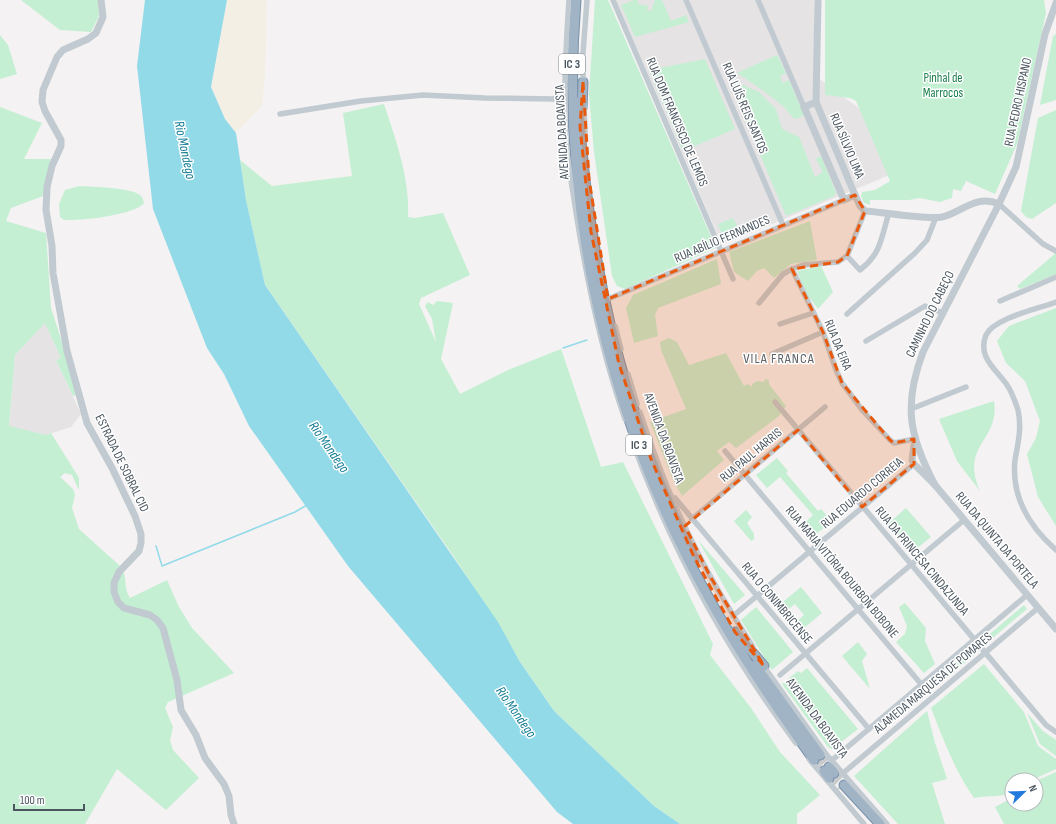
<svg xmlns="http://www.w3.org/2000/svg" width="1056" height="824" font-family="'Sofia Sans Condensed',sans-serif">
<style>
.education{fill:#e5e3e4}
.green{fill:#c4efd3}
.sand{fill:#f4efe5}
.water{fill:#93dae9}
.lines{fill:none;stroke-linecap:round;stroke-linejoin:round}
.stream{stroke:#93dae9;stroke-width:1.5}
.trunk-tunnel{stroke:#cacbcd;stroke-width:9;stroke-dasharray:9 4.5;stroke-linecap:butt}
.trunk-casing{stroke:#7891aa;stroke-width:11}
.minor{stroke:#c1cad0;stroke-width:5.5}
.tertiary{stroke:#c1cad0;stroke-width:7}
.trunk{stroke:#a0b4c6;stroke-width:9}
.marked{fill:#e8590c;fill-opacity:0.2;stroke:#e8590c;stroke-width:3;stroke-dasharray:8 5;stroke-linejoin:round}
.labels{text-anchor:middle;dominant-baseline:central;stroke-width:3;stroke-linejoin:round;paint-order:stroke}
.shield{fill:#fff;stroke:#81898f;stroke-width:1}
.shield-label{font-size:12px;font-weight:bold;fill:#4b565f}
.park-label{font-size:13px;fill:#1c804b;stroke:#fff}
.street-label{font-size:13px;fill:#4b565f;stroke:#fff}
.water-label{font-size:14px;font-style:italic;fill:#137c93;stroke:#fff}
.neighbourhood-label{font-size:14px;letter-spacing:1px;fill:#5f6367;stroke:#fff}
</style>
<rect width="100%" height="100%" fill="#f4f2f2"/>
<g class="education">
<path d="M616,0H814V75L879,123L899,171L722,245Z"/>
<path d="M45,323L61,358L56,360L81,414L71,427L46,435L9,427L15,355Z"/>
</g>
<g class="green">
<path d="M21,0H98L99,16L91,32L60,30Z"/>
<path d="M595,0H608L716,248L625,289L617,286L612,276L594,152L589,94Z"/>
<path d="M634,0H638V4L648,6L647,10L651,11L655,0H662L671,21L686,15L689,22L635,37L621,5Z"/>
<path d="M825,0H1044L1046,13L1017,144L995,194L966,181L961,191L953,189L952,198L940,202L920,198L909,200H870V205L864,203L861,196L862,192L875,190L890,181L856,101L850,98L825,95Z"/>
<path d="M1056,34V100L1040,105L1053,36Z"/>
<path d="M0,35L8,45L17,74L0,79Z"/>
<path d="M777,55L786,73L780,76L783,83L789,80L804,115L796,119C789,116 789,111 783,106C768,94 753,83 737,73Z"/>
<path d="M705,59L735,129L683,151L649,70Z"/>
<path d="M736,82L759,92L776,109L782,129L799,137L815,177L823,172L816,159L821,156L836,193L834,196L786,216L732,88Z"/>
<path d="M384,104C396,140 410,179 408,217L415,218L443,213L470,275L421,298L419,304L436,342L432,319L425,306L428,302L433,305L437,301L453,303L441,359L460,394L508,370L561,349L601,467L623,462L713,644L710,655L751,708L780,752L820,795L797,814V824H680L654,806L554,711L520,662L506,637L452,554L265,285L246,200L240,160L272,186L352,176L343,113Z"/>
<path d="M0,107L42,123L24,159H51L43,196L11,208L6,221L46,233L51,308L74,380L76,395L73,396L56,360L61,358L45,323L15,355L9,426L46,435L51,433L79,478V490L72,475L65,473L60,477L73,489L75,495L72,508L79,529L120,566C129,578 122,584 130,598L167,580L179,607L192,628L234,673L168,702L165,708L173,727L170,740L173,750L199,778L166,810L117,769L85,824H0Z"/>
<path d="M1056,110V203L1032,219L1026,217L1021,211L1038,118Z"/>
<path d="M79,186C92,187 135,187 142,197C143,198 143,201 144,203C135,215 80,221 64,220L60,217L59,204L65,190Z"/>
<path d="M733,218L738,228L734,227L728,231L735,235L740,232V235L724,240L718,224Z"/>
<path d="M810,221L817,260L791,264L774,278L764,268L757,271L748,281L734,272L729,252Z"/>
<path d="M1056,253V274L1020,289L1017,286Z"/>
<path d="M717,259L721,284L658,308L655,315L658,336L634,343L626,308L633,295Z"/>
<path d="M821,266L833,292L818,309L807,294L797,271Z"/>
<path d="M1056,308V526L1038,497L1027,454L1036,438L1040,421L1025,381L1006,363L997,341L1009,326Z"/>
<path d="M669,338L677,342L689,365L726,353L744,386L748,384L752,387V384L757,381L764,382L765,379L769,380V384L786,406L779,416L736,448L729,442L717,451L724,460L682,496L673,480L650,422L686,409L661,350L660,342Z"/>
<path d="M994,401C1000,442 960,443 980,491L957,461L939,419Z"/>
<path d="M777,458L788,471L786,473L818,511L821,509L832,521L810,539L800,527L813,515L780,477L767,488L756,475Z"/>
<path d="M906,508L931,537L912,552L888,524Z"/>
<path d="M746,510L752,517L747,523L754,534V539L751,541L734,521Z"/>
<path d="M698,540L745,595L734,604Z"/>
<path d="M801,587L822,613L799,632L793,625L804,615L795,604L784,613L778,606Z"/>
<path d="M905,603L926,628L925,641L935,664L924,673L896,642L905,634L907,626L899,607Z"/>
<path d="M1024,605L1027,609L988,642L985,638Z"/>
<path d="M756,607L793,652L772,670L741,620Z"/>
<path d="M858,642L867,654L862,661L870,689L842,656Z"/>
<path d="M971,650L975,654L945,679L942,675Z"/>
<path d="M984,664L1024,712L1038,746L1056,759V769L1032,780H1012V792C1002,798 986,795 974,798C954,769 944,741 931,708Z"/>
<path d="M807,668L858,729L832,749L828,747L782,684L798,671L801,673Z"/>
<path d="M927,711L935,743L947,779L932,783L945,824H898L854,776Z"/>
<path d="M1027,713L1043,731L1056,740V756L1040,744Z"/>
<path d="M1056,772V824H1004L995,807L1012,798V804H1036V781Z"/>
</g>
<path class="sand" d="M227,0H267L265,78L262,106L236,133L225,119L211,87Z"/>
<path class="water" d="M145,0H227L211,87L225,119L236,133L246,200L265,285L498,622L520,662L554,711L654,806L680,824H573L557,812L348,566L249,426L224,374L207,348L153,209L137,66Z"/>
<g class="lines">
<g class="stream">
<path d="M563,348L587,340"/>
<path d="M156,546L162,566L295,512L307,505"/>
</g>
<g class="trunk-tunnel">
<path d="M820,755L829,767"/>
<path d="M814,760L824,771"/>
<path d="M834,773L844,785"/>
<path d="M829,778L839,789"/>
</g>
<g class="trunk-casing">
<g id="trunk">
<path d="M576,0C560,190 601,389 688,559C724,630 767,695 814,760"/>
<path d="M578,102C588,262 622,415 695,559"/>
<path d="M582,108L583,82"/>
<path d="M735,632L764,666"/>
<path d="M755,665L820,755"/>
<path d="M829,767L834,773"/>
<path d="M824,771L829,778"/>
<path d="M844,785L880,824"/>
</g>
</g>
<g class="minor">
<path d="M569,0C566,43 564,85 565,128C566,156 572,184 576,212C587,282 601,351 625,419"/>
<path d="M613,0L733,279"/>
<path d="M686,0L783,225"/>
<path d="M758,0L804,107"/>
<path d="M583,84V53L587,0"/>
<path d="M554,99L565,89"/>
<path d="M584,105L585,132"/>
<path d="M280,114L361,101L423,95L485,98L554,99L565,107"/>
<path d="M999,204L1043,244L1056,251"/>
<path d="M847,256L860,270C882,253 881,237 889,213"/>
<path d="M792,269L823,332L836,370L842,383L863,411L890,440L894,443L914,439"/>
<path d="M608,299L844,200"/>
<path d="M1000,301L1056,277"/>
<path d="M1056,302C1038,309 994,318 986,335C977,357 996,369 1007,385C1012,392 1015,401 1018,410C1022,428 1018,443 1015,460C1011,497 1030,527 1056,550"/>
<path d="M759,303L783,274L792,269L803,265L838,262L847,256L865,211"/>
<path d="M847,314L915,253L927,240L936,217"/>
<path d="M780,324L813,313"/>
<path d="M615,326L621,349"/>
<path d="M866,341L925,306L943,313"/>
<path d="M772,354L823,332"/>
<path d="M628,374L637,404"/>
<path d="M775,402L1046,725L1056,732"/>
<path d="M911,409L966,387"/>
<path d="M640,412C656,461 675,510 699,555C715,587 734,617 753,647"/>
<path d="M630,435C669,545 726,649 796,743"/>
<path d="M725,451L921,684"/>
<path d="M675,498L869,729"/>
<path d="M692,519L825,407"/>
<path d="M733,616L914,464"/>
<path d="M763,665L826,754L887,824"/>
<path d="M780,675L964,520"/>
<path d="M809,759L864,824"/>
<path d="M831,761L1027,595"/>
<path d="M842,774L1038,608"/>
</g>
<g class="tertiary">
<path d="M101,0L103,17L96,33L88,39L63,50L57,57L43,90L42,102L45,111L61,140V146L52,166L47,187L46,210L52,246L53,273L67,351L87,423L112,468L135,516L141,534V543L139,551L119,572L114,583V592L118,602L124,608L150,615L157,620L163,628L177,680L181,710L196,735L205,758L224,784L229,796L231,815L234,824"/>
<path d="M816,102L855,195L844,200L804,107Z"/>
<path d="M816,102L818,0"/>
<path d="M855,195L860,206L865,211C884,212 925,220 942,217C962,212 976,194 999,204"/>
<path d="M914,445L912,460L914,464L935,485L1056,629"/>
<path d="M935,485C909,436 903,405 923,352L999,204L1016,167L1045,34L1056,3"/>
</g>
<use href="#trunk" class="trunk"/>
</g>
<path class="marked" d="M583,82L589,179L608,299L855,195L865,211L847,256L838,262L792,269L823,332L842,383L890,440L894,443L914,439V464L862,507L798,430L685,526L710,576L764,666L735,632L694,557L651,459L619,364L591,232L580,127Z"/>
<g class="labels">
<g class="shield">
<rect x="559" y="54" width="26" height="20" rx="3"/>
<rect x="626" y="435" width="26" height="20" rx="3"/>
</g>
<g class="shield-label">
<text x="572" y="64">IC 3</text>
<text x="639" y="445">IC 3</text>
</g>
<g class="park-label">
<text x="943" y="78">Pinhal de<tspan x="943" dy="15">Marrocos</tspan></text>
</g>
<g class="street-label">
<text transform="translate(1018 102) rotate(-78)">RUA PEDRO HISPANO</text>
<text transform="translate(745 108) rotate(67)">RUA LUÍS REIS SANTOS</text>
<text transform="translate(677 122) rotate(67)">RUA DOM FRANCISCO DE LEMOS</text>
<text transform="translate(562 132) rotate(-93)">AVENIDA DA BOAVISTA</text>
<text transform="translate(847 146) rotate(67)">RUA SÍLVIO LIMA</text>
<text transform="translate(722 239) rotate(-23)">RUA ABÍLIO FERNANDES</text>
<text transform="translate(930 314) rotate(-64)">CAMINHO DO CABEÇO</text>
<text transform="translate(838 345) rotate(68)">RUA DA EIRA</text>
<text transform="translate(664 438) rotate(70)">AVENIDA DA BOAVISTA</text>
<text transform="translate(751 455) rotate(-40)">RUA PAUL HARRIS</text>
<text transform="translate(122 463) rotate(64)">ESTRADA DE SOBRAL CID</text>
<text transform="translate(862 493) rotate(-40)">RUA EDUARDO CORREIA</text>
<text transform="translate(997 540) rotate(50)">RUA DA QUINTA DA PORTELA</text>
<text transform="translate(922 561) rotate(50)">RUA DA PRINCESA CINDAZUNDA</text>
<text transform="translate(842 572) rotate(50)">RUA MARIA VITÓRIA BOURBON BOBONE</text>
<text transform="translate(777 603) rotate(50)">RUA O CONIMBRICENSE</text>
<text transform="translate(933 683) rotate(-40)">ALAMEDA MARQUESA DE POMARES</text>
<text transform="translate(817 718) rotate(54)">AVENIDA DA BOAVISTA</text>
</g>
<g class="water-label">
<text transform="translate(185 150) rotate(78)">Rio Mondego</text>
<text transform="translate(329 447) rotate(55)">Rio Mondego</text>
<text transform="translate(516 712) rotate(55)">Rio Mondego</text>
</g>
<g class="neighbourhood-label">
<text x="779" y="358">VILA FRANCA</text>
</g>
</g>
<g transform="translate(1024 792) rotate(67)"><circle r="19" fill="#ffffff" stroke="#b7bbbf"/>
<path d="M0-3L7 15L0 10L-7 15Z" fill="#237ade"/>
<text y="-6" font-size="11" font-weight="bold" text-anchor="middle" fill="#4b565f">N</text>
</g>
<path d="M14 804v6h70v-6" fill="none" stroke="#4b565f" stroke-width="2"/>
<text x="20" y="804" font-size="12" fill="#4b565f" stroke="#ffffff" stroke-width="3" paint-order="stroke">100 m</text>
</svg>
